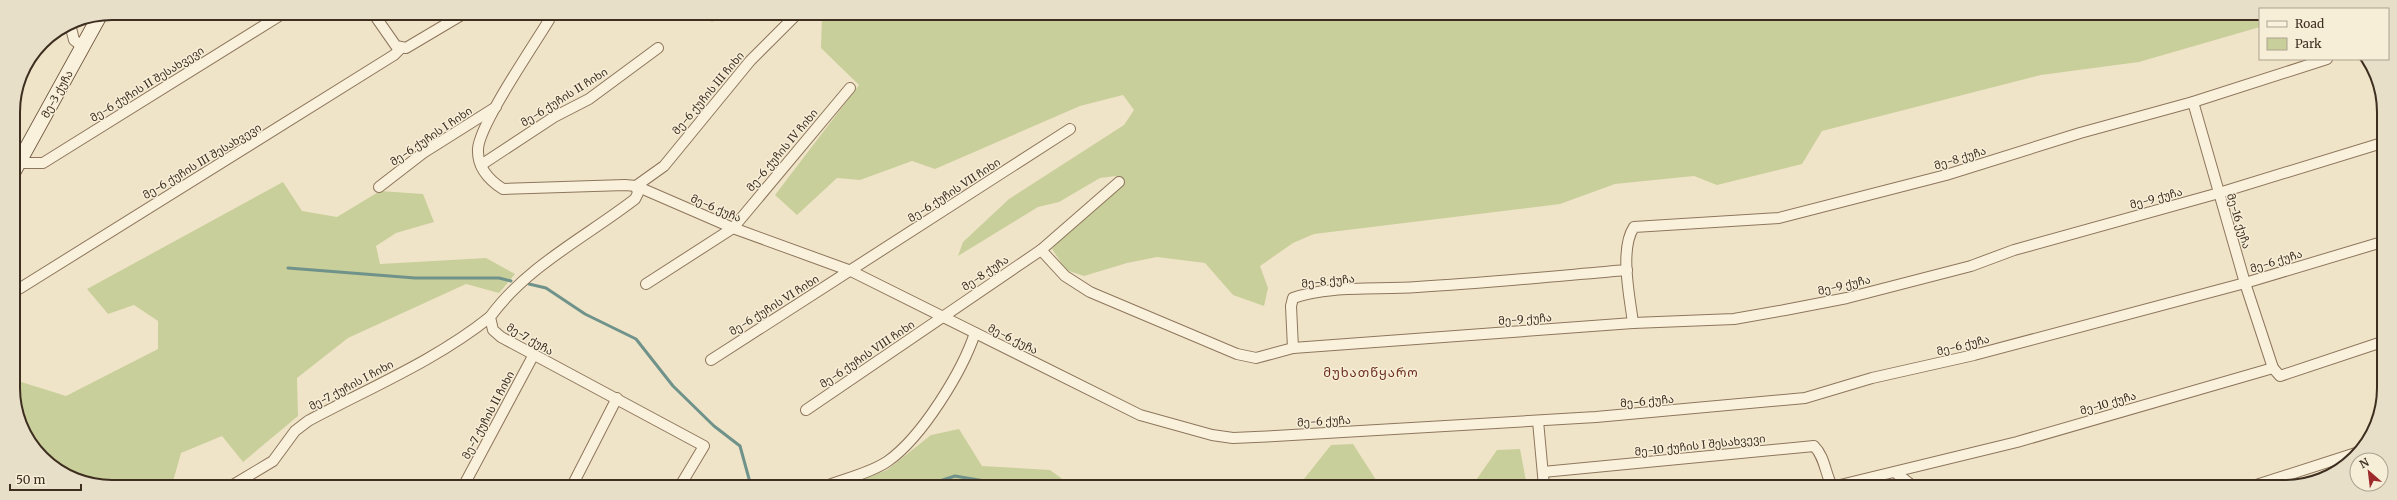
<svg xmlns="http://www.w3.org/2000/svg" width="2397" height="500" font-family="Merriweather,'Noto Sans Georgian',serif">
<style>
.green{fill:#c9cf9b}
.lines{fill:none;stroke-linecap:round;stroke-linejoin:round}
.stream{stroke:#6f938a;stroke-width:3}
.street-casing{stroke:#8d765c;stroke-width:12}
.secondary-casing{stroke:#6f573f;stroke-width:16}
.street{stroke:#faf1dc;stroke-width:10}
.secondary{stroke:#faf1dc;stroke-width:14}
.labels{text-anchor:middle;dominant-baseline:central;stroke-width:3;stroke-linejoin:round;paint-order:stroke}
.street-label{font-size:11px;fill:#3d2e20;stroke:#f7eed8}
.quarter-label{font-size:13px;letter-spacing:1px;fill:#6b2e1e;stroke:#f7eed8}
.rim{fill:none;stroke:#3d2e20;stroke-width:2}
</style>
<rect width="100%" height="100%" fill="#f0e4c8"/>
<g class="green">
<path d="M696,13L728,14L712,22Z"/>
<path d="M822,14L2260,15V27L2139,62L2041,75L1822,131L1802,164L1717,185L1694,176L1615,184L1560,204L1314,234L1293,243L1260,266L1268,288L1264,306L1233,295L1205,263L1157,257L1127,263L1084,276L1066,270L1052,249L1064,235L1118,189L1116,176L1100,178L1059,202L1038,207L958,256L963,242L1009,199L1124,125L1134,110L1123,95L1080,106L935,169L912,161L860,180L837,178L797,215L775,195L859,85L821,48Z"/>
<path d="M283,182L302,211L337,217L380,191L423,194L434,222L396,233L376,246L380,264L486,258L515,274L499,293L466,284L348,338L297,378L298,416L243,462L222,436L181,453L172,485H93L42,458L15,408V380L66,396L158,349V321L134,305L108,314L87,289Z"/>
<path d="M959,429L982,466L1050,470L1072,486H846L887,470L931,435Z"/>
<path d="M1353,444L1380,486H1263L1304,479L1331,445Z"/>
<path d="M1520,449L1527,486H1456L1474,483L1497,450Z"/>
<path d="M1122,479L1141,486H1096Z"/>
</g>
<g class="lines">
<g class="stream">
<path d="M288,268L415,278H499L511,281"/>
<path d="M529,284L546,288L585,314L636,339L673,386L714,426L740,446L751,486"/>
<path d="M924,486L955,476L1014,486"/>
</g>
<g class="street-casing">
<g id="street">
<path d="M373,13L396,46L406,48L465,13"/>
<path d="M550,13L549,20C534,45 479,125 478,149C477,168 489,180 503,189L625,185L636,186L733,228L851,271L1140,415L1212,435L1233,438L1275,436L1596,417L1805,398L1872,378L1974,355L2245,283L2382,242"/>
<path d="M70,24L74,40L83,47"/>
<path d="M2193,102L2245,283L2273,368"/>
<path d="M20,163H43L284,13"/>
<path d="M481,165L554,117L589,99L658,48"/>
<path d="M636,186L638,193L635,199C586,237 527,266 490,317L493,330L501,337L704,446L680,486"/>
<path d="M636,186L664,166L750,61L797,14"/>
<path d="M379,187L423,153L496,107"/>
<path d="M1041,250L1065,276L1090,292L1237,354L1256,358L1293,348L1633,323L1734,319L1785,310L1847,298L1971,266L2014,250L2219,193L2382,143"/>
<path d="M646,284L733,228L850,88"/>
<path d="M14,292L394,55L401,48"/>
<path d="M1633,323C1630,298 1619,249 1634,227L1779,218L1946,175L2080,133L2193,102L2327,59"/>
<path d="M1293,348L1291,306L1293,298C1329,285 1378,290 1417,287C1487,283 1557,276 1627,270"/>
<path d="M711,360L1070,129"/>
<path d="M806,410L1041,250L1119,182"/>
<path d="M1538,421L1544,486"/>
<path d="M1543,472L1814,446C1825,457 1825,473 1832,486"/>
<path d="M1896,473L1914,487"/>
<path d="M233,485L273,461L295,431L308,421C369,388 435,361 490,317"/>
<path d="M464,485L533,356"/>
<path d="M572,486L617,398"/>
<path d="M826,486C844,479 873,472 888,461C922,437 962,372 975,333"/>
<path d="M1836,486L2017,442L2273,368L2280,376L2382,342"/>
<path d="M2250,487L2359,452"/>
</g>
</g>
<g class="secondary-casing">
<path id="secondary" d="M14,171L100,15"/>
</g>
<use href="#street" class="street"/>
<use href="#secondary" class="secondary"/>
</g>
<g class="labels">
<g class="street-label">
<text transform="translate(147 84) rotate(-32)">მე-6 ქუჩის II შესახვევი</text>
<text transform="translate(708 93) rotate(-50)">მე-6 ქუჩის III ჩიხი</text>
<text transform="translate(57 94) rotate(-61)">მე-3 ქუჩა</text>
<text transform="translate(564 97) rotate(-32)">მე-6 ქუჩის II ჩიხი</text>
<text transform="translate(431 136) rotate(-34)">მე-6 ქუჩის I ჩიხი</text>
<text transform="translate(782 150) rotate(-50)">მე-6 ქუჩის IV ჩიხი</text>
<text transform="translate(1960 158) rotate(-17)">მე-8 ქუჩა</text>
<text transform="translate(202 161) rotate(-31)">მე-6 ქუჩის III შესახვევი</text>
<text transform="translate(954 190) rotate(-33)">მე-6 ქუჩის VII ჩიხი</text>
<text transform="translate(2156 198) rotate(-15)">მე-9 ქუჩა</text>
<text transform="translate(716 208) rotate(23)">მე-6 ქუჩა</text>
<text transform="translate(2239 221) rotate(73)">მე-16 ქუჩა</text>
<text transform="translate(2276 261) rotate(-17)">მე-6 ქუჩა</text>
<text transform="translate(985 273) rotate(-34)">მე-8 ქუჩა</text>
<text transform="translate(1328 281) rotate(-6)">მე-8 ქუჩა</text>
<text transform="translate(1844 285) rotate(-13)">მე-9 ქუჩა</text>
<text transform="translate(774 305) rotate(-32)">მე-6 ქუჩის VI ჩიხი</text>
<text transform="translate(1525 319) rotate(-4)">მე-9 ქუჩა</text>
<text transform="translate(530 339) rotate(30)">მე-7 ქუჩა</text>
<text transform="translate(1013 339) rotate(26)">მე-6 ქუჩა</text>
<text transform="translate(1963 345) rotate(-14)">მე-6 ქუჩა</text>
<text transform="translate(867 354) rotate(-34)">მე-6 ქუჩის VIII ჩიხი</text>
<text transform="translate(351 385) rotate(-28)">მე-7 ქუჩის I ჩიხი</text>
<text transform="translate(1647 401) rotate(-5)">მე-6 ქუჩა</text>
<text transform="translate(2108 403) rotate(-16)">მე-10 ქუჩა</text>
<text transform="translate(488 415) rotate(-62)">მე-7 ქუჩის II ჩიხი</text>
<text transform="translate(1324 421) rotate(-3)">მე-6 ქუჩა</text>
<text transform="translate(1700 445) rotate(-6)">მე-10 ქუჩის I შესახვევი</text>
</g>
<g class="quarter-label">
<text x="1371" y="372">მუხათწყარო</text>
</g>
</g>
<path d="M0 0H2397V500H0ZM112 20H2285A92 92 0 0 1 2377 112V388A92 92 0 0 1 2285 480H112A92 92 0 0 1 20 388V112A92 92 0 0 1 112 20Z" fill="#e8dfc9" fill-rule="evenodd"/>
<path class="rim" d="M112 20H2285A92 92 0 0 1 2377 112V388A92 92 0 0 1 2285 480H112A92 92 0 0 1 20 388V112A92 92 0 0 1 112 20Z"/>
<rect x="2259" y="8" width="130" height="52" fill="#f7eed8" stroke="#ada18e"/>
<rect x="2267" y="21" width="20" height="6" fill="#faf1dc" stroke="#ada18e"/>
<text x="2295" y="28" font-size="12" fill="#3d2e20">Road</text>
<rect x="2267" y="38" width="20" height="12" fill="#c9cf9b" stroke="#ada18e"/>
<text x="2295" y="48" font-size="12" fill="#3d2e20">Park</text>
<g transform="translate(2369 472) rotate(332)"><circle r="19" fill="#f7eed8" stroke="#ada18e"/>
<path d="M0-3L7 15L0 10L-7 15Z" fill="#9e2a2b"/>
<text y="-6" font-size="11" font-weight="bold" text-anchor="middle" fill="#3d2e20">N</text>
</g>
<path d="M10 484v6h71v-6" fill="none" stroke="#3d2e20" stroke-width="2"/>
<text x="16" y="484" font-size="12" fill="#3d2e20" stroke="#f7eed8" stroke-width="3" paint-order="stroke">50 m</text>
</svg>
